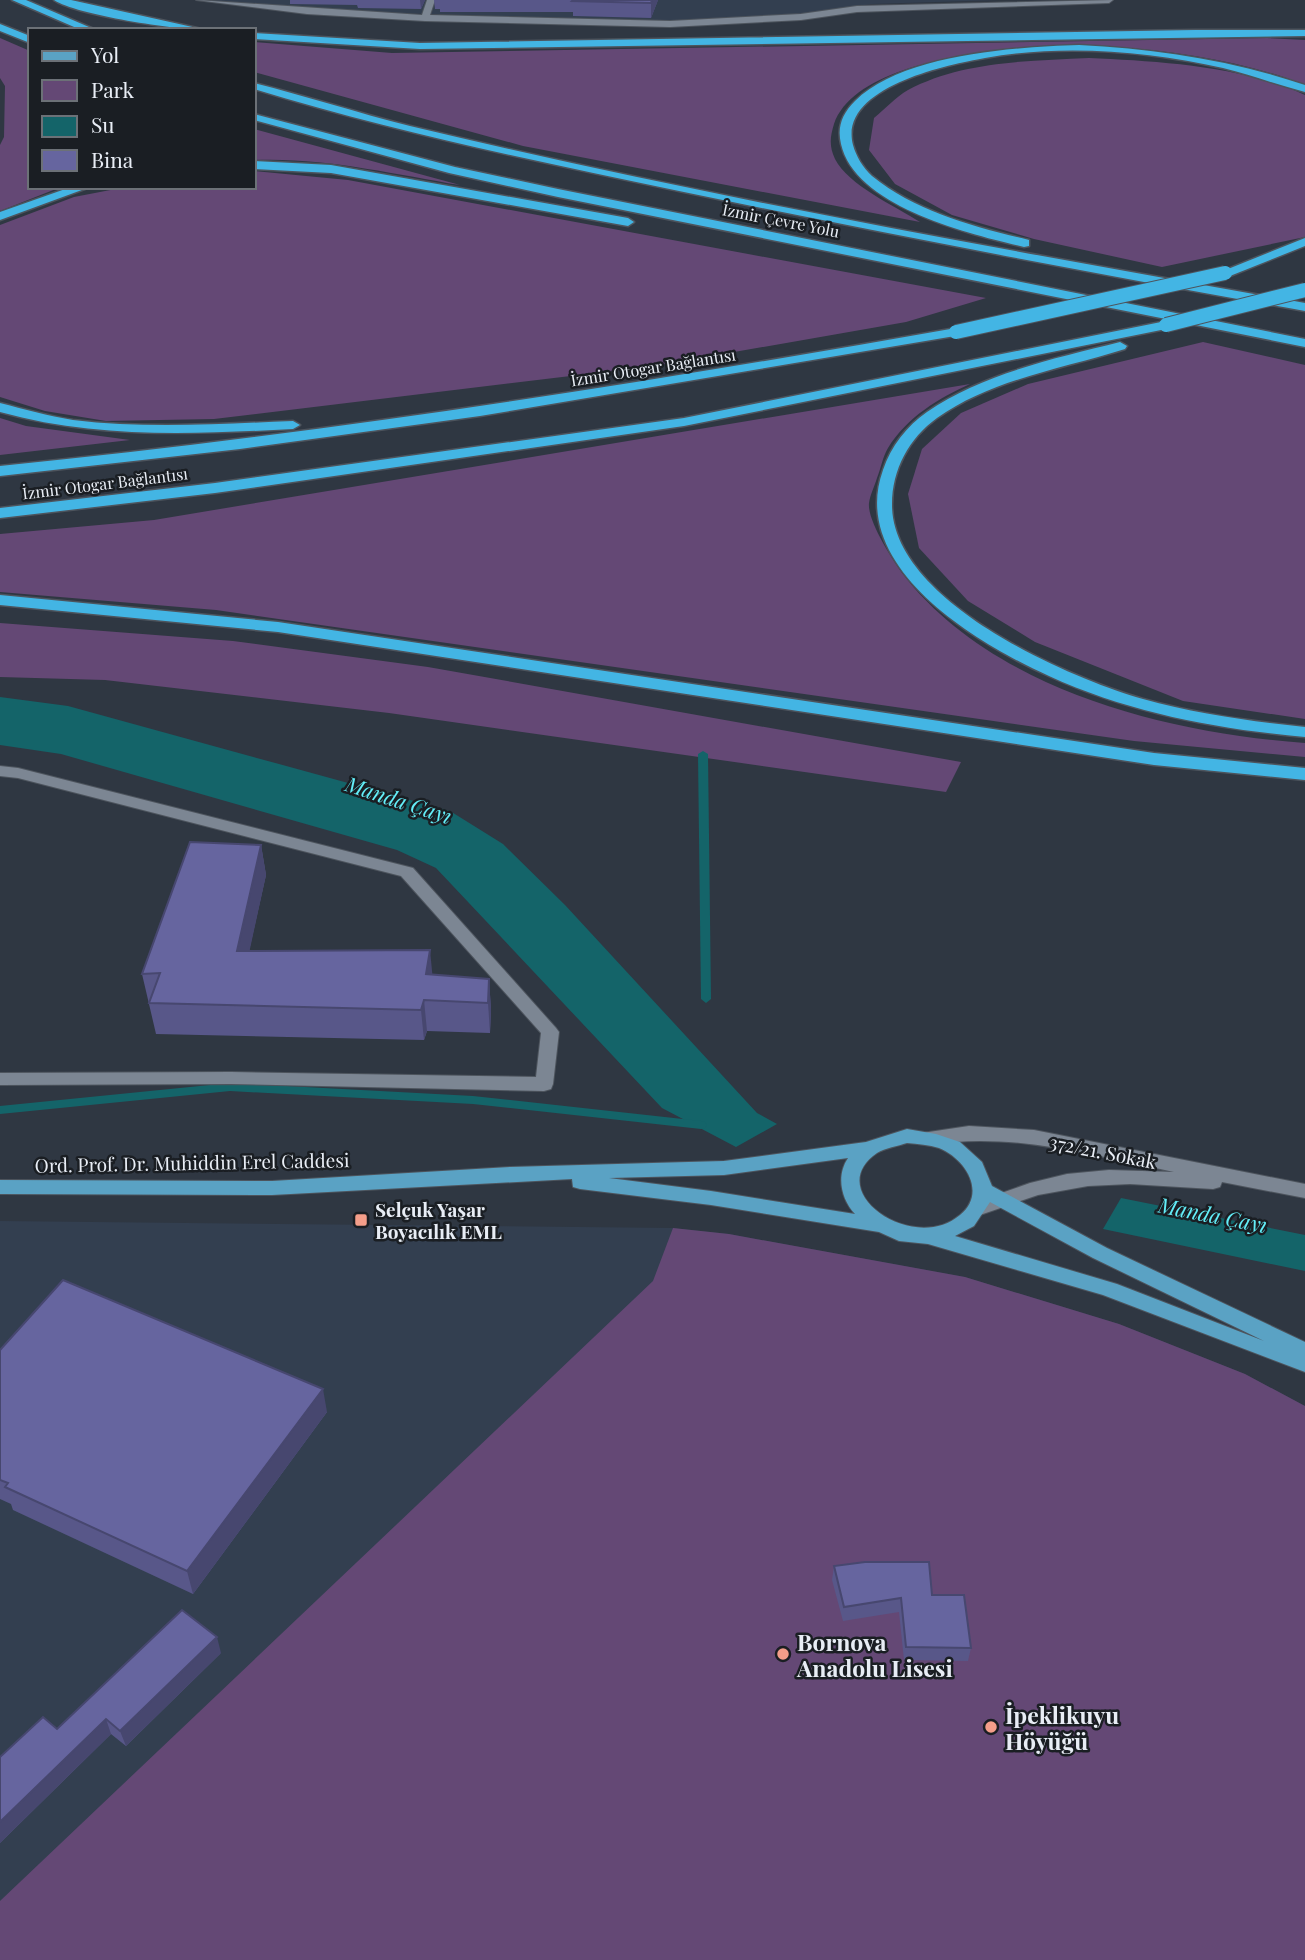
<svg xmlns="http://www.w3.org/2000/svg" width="1305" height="1960" font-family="'Playfair Display',serif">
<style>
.built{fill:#333f50}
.green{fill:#644875}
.water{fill:#146469}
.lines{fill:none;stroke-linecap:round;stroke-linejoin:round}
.stream{fill:#146469;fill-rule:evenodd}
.minor-casing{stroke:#4d545d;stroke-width:2}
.major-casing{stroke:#4d545d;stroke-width:2}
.highway-casing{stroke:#4d545d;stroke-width:3}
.minor{fill:#7c8693;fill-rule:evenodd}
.major{fill:#5aa2c4;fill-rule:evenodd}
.highway{fill:#43b5e4;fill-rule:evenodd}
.highway-bridge-casing{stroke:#4d545d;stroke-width:16;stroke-linecap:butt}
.highway-bridge{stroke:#43b5e4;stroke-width:14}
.wall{fill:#585789}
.shaded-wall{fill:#47476f}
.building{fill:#66659f;stroke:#47476f;stroke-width:2}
.poi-dot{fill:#f49e8a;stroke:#1a1e23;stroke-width:2.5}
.labels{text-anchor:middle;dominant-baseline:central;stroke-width:5;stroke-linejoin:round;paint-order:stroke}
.far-street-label{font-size:16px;fill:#e8edf5;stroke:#1a1e23}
.street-label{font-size:19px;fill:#e8edf5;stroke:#1a1e23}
.poi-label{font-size:19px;font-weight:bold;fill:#e8edf5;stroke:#1a1e23;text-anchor:start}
.water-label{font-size:21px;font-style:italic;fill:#63eef8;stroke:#1a1e23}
.near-poi-label{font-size:23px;font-weight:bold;fill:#e8edf5;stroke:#1a1e23;text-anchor:start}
</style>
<rect width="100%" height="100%" fill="#2f3742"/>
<g class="built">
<path d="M209,0H999L872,4L803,14L669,21L326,11Z"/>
<path d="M0,1221L672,1228L729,1234L965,1277L1119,1324L1245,1374L1305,1406V1960H0Z"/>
</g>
<g class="green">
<path d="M0,38L30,51V187H61L0,211V145L4,137L5,86L0,78Z"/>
<path d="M1267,38L1305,40V85C1251,63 1177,51 1118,47C1052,43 860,49 834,124C830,137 829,146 835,159C848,185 895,206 920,222L523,146L254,72V42L392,53Z"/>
<path d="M1089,58C1157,61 1243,66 1305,95V237L1162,267L1034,239L952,215L895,184L869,150L874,118C885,109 896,97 908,90C962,61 1029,61 1089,58Z"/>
<path d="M254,129L460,185C393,174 323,157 254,160Z"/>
<path d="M254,171L348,180L986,298L906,322L654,366L214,419L106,421L45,411L0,397V225L74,197L126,187H254Z"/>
<path d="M1203,342L1305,365V719L1183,701L1035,642L968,601L919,548L908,494L922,449L961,413L1028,384Z"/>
<path d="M970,384C939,398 907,417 888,448C883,456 881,468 877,478C875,485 870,495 869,503C867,520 892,559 902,573C991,689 1165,733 1305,743V757L1134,741L216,610L0,592V534L154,520Z"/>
<path d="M0,418L26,426L130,440L0,455Z"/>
<path d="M0,623L233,641L428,667L961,762L946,792L389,713L105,680L0,677Z"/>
<path d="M673,1228L729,1234L965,1277L1119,1324L1245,1374L1305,1406V1960H0V1901L653,1281Z"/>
</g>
<g class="water">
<path d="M0,697L68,706L450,811L503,844L565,905L757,1113L777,1124L736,1147L662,1108L436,868L397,850L61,754L0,745Z"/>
<path d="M1121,1198L1305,1235V1271L1103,1229Z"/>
</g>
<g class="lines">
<g class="stream">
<path d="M703,751L708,754L711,999L706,1003L701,999L698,754Z"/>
<path d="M230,1083L473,1096L701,1121L705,1122L707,1125L705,1128L701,1129L473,1104L230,1091L0,1114V1106Z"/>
</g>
<g class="minor-casing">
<g id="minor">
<path d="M196,0L422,15L427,0H435L430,15L670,21L801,14L857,6L1113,0L1109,3L857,12L801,20L670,27L425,21L307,14Z"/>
<path d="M0,766L18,768L413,868L556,1028L559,1032L553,1084L551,1089L544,1091L231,1084L0,1085V1073L231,1072L536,1077L541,1033L401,876L18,778L0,776Z"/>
<path d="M969,1126L1034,1130L1305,1184V1198L1222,1182L1220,1187L1213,1189L1130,1184L1088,1186L1038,1195L980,1215L973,1213L970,1208L973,1203L1030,1183L1067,1174L1109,1170L1174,1172C1094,1156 1012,1131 929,1145L922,1143L920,1138L922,1133Z"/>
</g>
</g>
<g class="major-casing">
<path id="major" d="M907,1129L936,1134L960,1142L982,1162L992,1186L1107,1248L1305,1342V1372L1103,1295L928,1244L899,1241L879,1232L711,1205L580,1189L573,1187L572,1179L272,1195L0,1194V1180L272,1181L510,1167L724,1161L866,1142ZM907,1143C918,1144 929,1145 939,1148C966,1159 987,1193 960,1215C913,1255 821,1191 877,1153C885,1148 898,1146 907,1143ZM848,1158C836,1176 841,1199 855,1214L711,1191L609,1178L724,1175ZM990,1202L1093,1258L1264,1341L1117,1284L955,1236L974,1226Z"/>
</g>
<g class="highway-casing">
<g id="highway">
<path d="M12,0H26L96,30H81Z"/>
<path d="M54,0H71L206,30C177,30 76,15 54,0Z"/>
<path d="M0,24L30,36V43L0,31Z"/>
<path d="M1195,30H1305V36L420,49L254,39V33L420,43Z"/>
<path d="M1079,45C1157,49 1231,60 1305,85V92C1278,85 1251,75 1223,68C1148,51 1062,44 985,58C945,65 838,88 853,145C856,156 863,168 872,176C916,212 975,227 1029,240V246L1024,247C970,234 855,207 841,144C837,127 842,114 855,101C902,54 1015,47 1079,45Z"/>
<path d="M254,83C306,96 358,113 410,126C706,197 1006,250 1305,303V311C1096,274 887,234 679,191C536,161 394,132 254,89Z"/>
<path d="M254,114L455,167L558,189L1305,339V347L558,197L449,173L254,120Z"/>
<path d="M254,161L331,165L628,218L634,222L628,226L331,173L254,169Z"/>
<path d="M71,187H90L0,220V212Z"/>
<path d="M1305,238V246L1230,276H1220L1218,273Z"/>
<path d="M1166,321L1171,322V328L684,426L215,493L0,518V508L215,483L684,418Z"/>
<path d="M956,328L961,329V335L480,416L240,449L0,476V466C321,434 639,384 956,328Z"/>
<path d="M1120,342L1127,346L1125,349C1062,369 992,379 937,418C909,438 892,470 892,504C891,600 1066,677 1143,699C1196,714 1250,721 1305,727V737C1217,729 1130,713 1049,676C976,643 848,567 883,470C891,446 907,426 927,412C982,374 1056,358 1120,342Z"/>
<path d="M0,403C24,409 48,416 73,420C146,429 220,424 293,421L300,425L293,429C193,434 97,439 0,412Z"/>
<path d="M0,595L278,622L1154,753L1305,768V780L1154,765L278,632L0,605Z"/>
</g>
</g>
<use href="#minor" class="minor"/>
<use href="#major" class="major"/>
<use href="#highway" class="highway"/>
<g class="highway-bridge-casing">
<g id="highway-bridge">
<path d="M1166,325L1305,290"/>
<path d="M956,332L1225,273"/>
</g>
</g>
<use href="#highway-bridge" class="highway-bridge"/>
</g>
<g class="wall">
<path d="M290,0H425L421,9L358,8L357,5L290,4Z"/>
<path d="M434,0H658L651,18L573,16V12H440V9H435Z"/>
<path d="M261,845L266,875L249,951L432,975L489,979L491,1010L490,1033L427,1031L424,1040L156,1034L142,974Z"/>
<path d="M0,1350L327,1412L193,1594L13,1510L11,1504L0,1499Z"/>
<path d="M834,1566L932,1595L971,1648L968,1661L904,1660L899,1612L843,1621L832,1580Z"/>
<path d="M221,1653L126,1746L111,1734L0,1843V1757L57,1729Z"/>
</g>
<g class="shaded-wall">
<path d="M420,0H425L421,9Z"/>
<path d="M652,0H658L651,18V3Z"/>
<path d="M261,845L266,875L243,981L237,951Z"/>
<path d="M430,950L433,981L426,974Z"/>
<path d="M489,979L491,1010L490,1033L488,1003Z"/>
<path d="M424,1000L427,1031L424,1040L421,1010Z"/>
<path d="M323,1389L327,1412L193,1594L187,1571Z"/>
<path d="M217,1637L221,1653L126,1746L120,1731Z"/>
<path d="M106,1719L111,1734L0,1843V1822Z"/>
</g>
<g class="building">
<path d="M573,0H652L651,3L572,1Z"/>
<path d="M190,842L261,845L237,951L430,950L426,974L489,979L488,1003L424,1000L421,1010L149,1003L160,973L142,974Z"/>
<path d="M63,1280L323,1389L187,1571L5,1487L8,1483L0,1480V1350Z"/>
<path d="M865,1562H929L932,1595H964L971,1648L906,1647L901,1598L844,1607L834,1566Z"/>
<path d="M182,1610L217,1637L120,1731L106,1719L0,1822V1757L43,1717L57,1729Z"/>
</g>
<g class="poi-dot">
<rect x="354" y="1213" width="14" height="14" rx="3.5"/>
<circle cx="783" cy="1654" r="7"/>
<circle cx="991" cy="1727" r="7"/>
</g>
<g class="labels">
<g class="far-street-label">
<text transform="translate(781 220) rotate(11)">İzmir Çevre Yolu</text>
<text transform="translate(653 367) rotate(-9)">İzmir Otogar Bağlantısı</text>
<text transform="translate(105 483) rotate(-7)">İzmir Otogar Bağlantısı</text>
</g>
<g class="street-label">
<text transform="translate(1103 1151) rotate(11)">372/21. Sokak</text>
<text transform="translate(192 1162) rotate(-1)">Ord. Prof. Dr. Muhiddin Erel Caddesi</text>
</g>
<g class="poi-label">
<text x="375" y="1209">Selçuk Yaşar<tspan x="375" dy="22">Boyacılık EML</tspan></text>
</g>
<g class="water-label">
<text transform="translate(399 799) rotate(18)">Manda Çayı</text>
<text transform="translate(1213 1214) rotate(11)">Manda Çayı</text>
</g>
<g class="near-poi-label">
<text x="797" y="1641">Bornova<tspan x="797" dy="26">Anadolu Lisesi</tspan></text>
<text x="1005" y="1714">İpeklikuyu<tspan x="1005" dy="26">Höyüğü</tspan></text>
</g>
</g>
<rect x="28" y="28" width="228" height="161" fill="#1a1e23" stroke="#6c7177" stroke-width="2"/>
<rect x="42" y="51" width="35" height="10" fill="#5aa2c4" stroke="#6c7177" stroke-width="2"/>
<text x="91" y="63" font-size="21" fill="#e8edf5">Yol</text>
<rect x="42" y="80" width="35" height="21" fill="#644875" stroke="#6c7177" stroke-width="2"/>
<text x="91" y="98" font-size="21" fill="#e8edf5">Park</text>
<rect x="42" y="116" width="35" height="21" fill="#146469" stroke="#6c7177" stroke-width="2"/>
<text x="91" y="133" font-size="21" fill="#e8edf5">Su</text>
<rect x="42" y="150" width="35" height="21" fill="#66659f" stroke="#6c7177" stroke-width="2"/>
<text x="91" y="168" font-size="21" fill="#e8edf5">Bina</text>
</svg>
